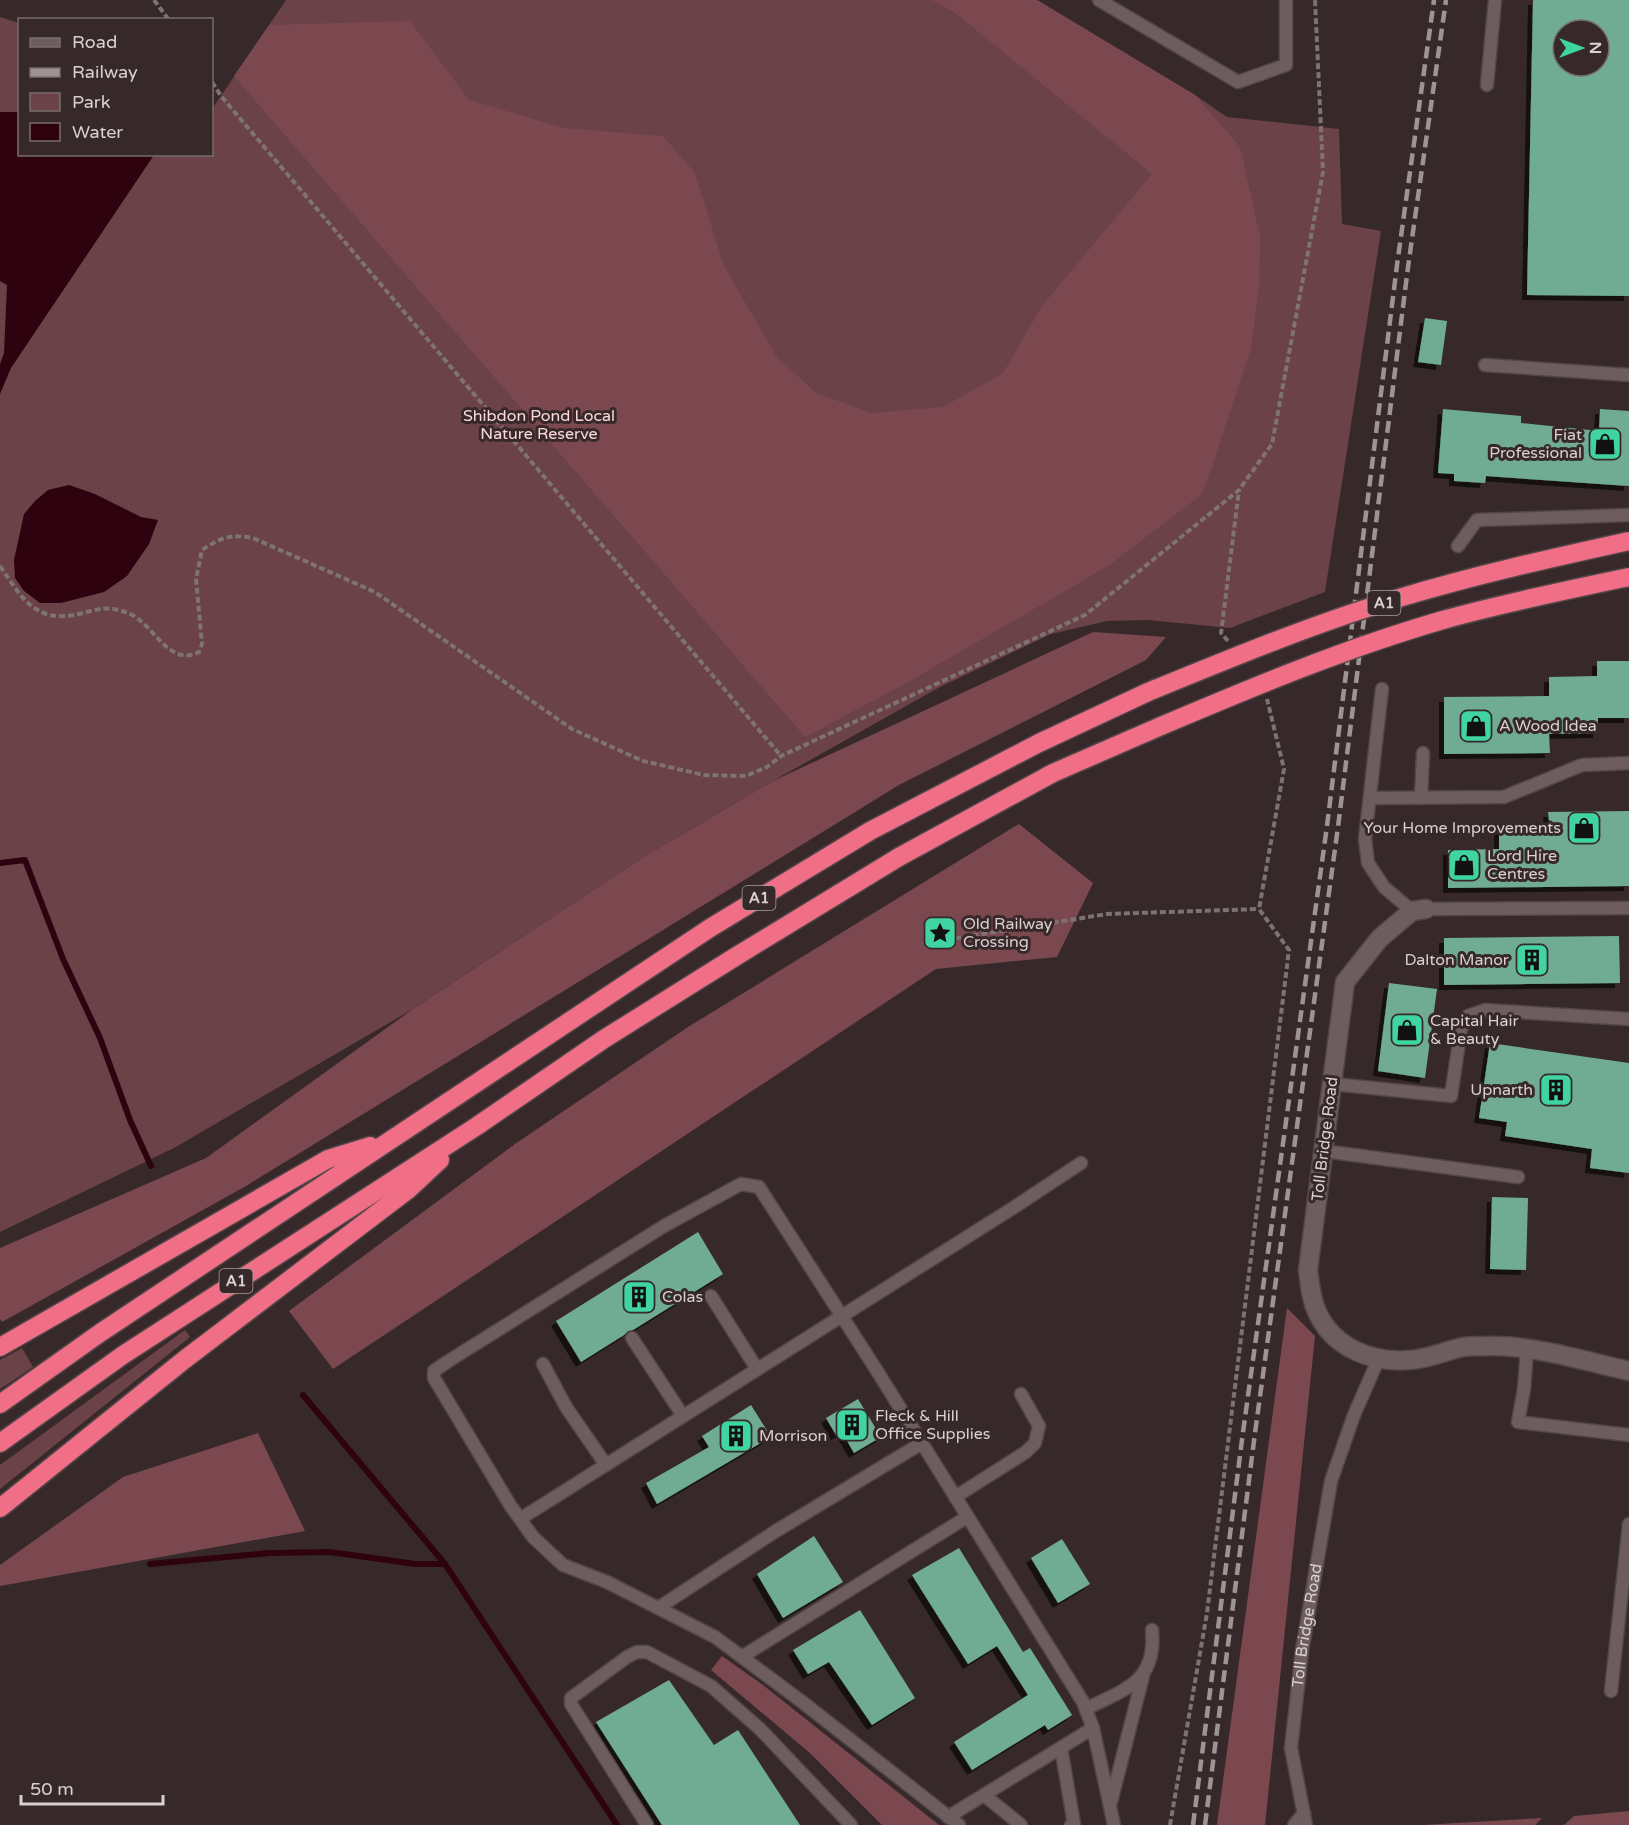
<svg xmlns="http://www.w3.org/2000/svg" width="1629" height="1825" font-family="'Varela Round',sans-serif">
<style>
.green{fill:#6a4247}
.forest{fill:#7c4850}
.water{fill:#2e020e}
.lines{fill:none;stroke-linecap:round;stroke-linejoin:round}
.stream{stroke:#2e020e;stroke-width:6}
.building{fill:#70ac93;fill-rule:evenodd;filter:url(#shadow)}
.lane-casing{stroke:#534648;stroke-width:15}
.street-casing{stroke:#534648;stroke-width:21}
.highway-casing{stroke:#534648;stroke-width:21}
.path{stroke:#7e7273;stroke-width:4;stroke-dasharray:6 3;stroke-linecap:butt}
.lane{stroke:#6e5d5f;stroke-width:12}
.street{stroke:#6e5d5f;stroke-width:18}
.highway{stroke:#f06f87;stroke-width:18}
.rail{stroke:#9f9495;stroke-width:4.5;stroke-dasharray:12 6;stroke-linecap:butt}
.highway-bridge-casing{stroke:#534648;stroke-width:21;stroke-linecap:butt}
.highway-bridge{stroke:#f06f87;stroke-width:18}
.labels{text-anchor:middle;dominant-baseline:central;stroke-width:6;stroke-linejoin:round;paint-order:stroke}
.shield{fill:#37292a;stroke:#a99e9f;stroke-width:1.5}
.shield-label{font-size:15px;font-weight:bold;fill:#dad0d1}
.park-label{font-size:16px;fill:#fcd8dc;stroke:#37292a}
.poi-label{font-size:16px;fill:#dad0d1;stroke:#37292a;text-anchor:start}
.street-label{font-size:16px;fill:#dad0d1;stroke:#37292a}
</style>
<defs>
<filter id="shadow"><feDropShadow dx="-5" dy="5" stdDeviation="0" flood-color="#0009"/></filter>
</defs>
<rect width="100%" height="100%" fill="#37292a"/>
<g class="green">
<path d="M286,0H1037L1195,95L1227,117L1339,129L1342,224L1381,231L1325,592L1230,628L1148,620L1107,621L1051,634L938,688L773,781L645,856L413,1009L174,1148L0,1232V17L19,23L20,154H212V109Z"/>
<path d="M185,1330L190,1337L0,1489V1465Z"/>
<path d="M22,1348L33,1367L0,1389V1360Z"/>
</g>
<g class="forest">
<path d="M932,0H1037L1195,95L1240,147L1260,237L1259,287L1251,348L1212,467L1201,495L1108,566L903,685L805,737L234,76L269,25L410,21L469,100L564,128L663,136L695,173L723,264L776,356L816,393L872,413L943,407L1003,373L1042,306L1152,174L954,12Z"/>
<path d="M1093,632L1166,637L1146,660L899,785L246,1186L2,1322L0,1319V1248L206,1158L413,1009L645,856L773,781Z"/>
<path d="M1019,824L1093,883L1057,957L936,969L333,1369L289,1311L515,1144L688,1027Z"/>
<path d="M1287,1308L1315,1336L1265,1825H1217Z"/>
<path d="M258,1433L305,1531L0,1586V1565L123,1477Z"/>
<path d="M722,1656L763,1685L939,1825H882L811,1754L711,1670Z"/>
<path d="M1629,1811V1825H1564L1574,1816Z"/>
<path d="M1542,1818L1535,1825H1422Z"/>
</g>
<g class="water">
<path d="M0,112H19L20,154L154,155L11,368L0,394V364L4,353L7,285L0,281Z"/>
<path d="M69,485L95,494L141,517L158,520L149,544L127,576L104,592L61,603H40L24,591L15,578L14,560L24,514L35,501L48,490Z"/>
</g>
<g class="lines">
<g class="stream">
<path d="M0,863L25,860L63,959L100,1038L130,1120L151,1166"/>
<path d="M303,1395L445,1564L617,1825"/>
<path d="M150,1564L270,1553L330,1552L415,1564H445"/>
</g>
</g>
<g class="building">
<path d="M1533,0H1629V296L1527,295ZM1563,30H1599V66H1563Z"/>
<path d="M1425,318L1447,321L1441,365L1418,362Z"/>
<path d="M1443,409L1521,416V423L1599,431L1600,409L1629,411V486L1486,476L1485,483L1454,481V474L1438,473Z"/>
<path d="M1597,661H1629V718H1598V733L1549,734L1550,753L1444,754V697L1549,696V677L1597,676Z"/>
<path d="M1629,811V886L1448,888V850L1499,849V829H1550L1548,812Z"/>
<path d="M1619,936L1620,983L1444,985V938Z"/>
<path d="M1389,983L1437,989L1425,1078L1378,1071Z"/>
<path d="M1490,1043L1629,1063V1173L1590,1168L1592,1149L1505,1136L1507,1122L1479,1118Z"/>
<path d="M1492,1197L1528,1198L1526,1270L1490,1269Z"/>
<path d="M698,1232L723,1274L633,1330L628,1331L624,1335L581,1362L556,1321Z"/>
<path d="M858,1399L881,1437L854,1453L842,1432L836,1435L826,1418Z"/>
<path d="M751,1405L771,1437L657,1504L646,1483L709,1447L702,1436Z"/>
<path d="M814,1536L843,1582L783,1618L757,1574Z"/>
<path d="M1062,1539L1090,1584L1058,1603L1031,1558Z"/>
<path d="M959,1548L1023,1652L1030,1648L1072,1715L1048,1730L1045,1725L972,1770L954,1742L1028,1695L997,1646L968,1664L912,1575Z"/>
<path d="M860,1610L915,1698L872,1725L829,1662L808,1674L793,1650Z"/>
<path d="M669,1680L714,1745L738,1730L800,1825H662L596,1722Z"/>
</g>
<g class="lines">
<g class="lane-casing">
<g id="lane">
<path d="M1099,0L1238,82L1286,65V0"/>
<path d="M1487,85L1495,0"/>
<path d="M1485,365L1629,375"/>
<path d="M1458,546L1477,520L1629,515"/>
<path d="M1382,689L1365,839L1368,863L1384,887L1412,911"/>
<path d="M1370,798L1504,797L1582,765L1629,763"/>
<path d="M1421,798L1423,753"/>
<path d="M1426,909L1629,908"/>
<path d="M1333,1084L1451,1096L1461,1029L1468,1016L1485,1010L1629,1019"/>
<path d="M1324,1151L1518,1177"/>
<path d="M711,1296L757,1369"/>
<path d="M632,1338L683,1416"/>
<path d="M1527,1349L1524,1389L1518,1422L1629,1435"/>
<path d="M543,1364L566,1407L606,1465"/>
<path d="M955,1497L1026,1452L1035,1443L1039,1426L1021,1394"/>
<path d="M520,1519L1013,1208L1081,1163"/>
<path d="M658,1608L776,1531L922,1443"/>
<path d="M743,1656L967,1517"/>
<path d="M1611,1691L1629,1524"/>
<path d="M1086,1709C1124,1689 1157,1683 1152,1630"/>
<path d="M1061,1748L1074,1824L1071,1825"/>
<path d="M984,1795L1021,1825"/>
<path d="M1111,1802L1144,1672"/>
<path d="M948,1817L1093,1728"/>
<path d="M647,1825L571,1704V1698L627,1657L637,1652H647L711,1686L760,1729L851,1825"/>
<path d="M959,1825L801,1701L715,1637L607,1582L563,1565L533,1537L510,1505L434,1378V1371L447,1362L664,1226L741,1184L759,1187L879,1374L1083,1702L1093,1728L1114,1825"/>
<path d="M1294,1825L1304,1813"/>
<path id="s1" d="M1306,1825L1291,1748L1302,1651L1331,1481L1354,1415L1378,1360"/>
</g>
</g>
<g class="street-casing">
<path id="street" d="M1426,909L1412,911L1380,938L1345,982L1308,1270C1310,1285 1311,1300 1318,1314C1335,1349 1373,1363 1410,1360C1428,1359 1445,1351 1463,1347C1473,1346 1484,1346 1495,1346C1535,1346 1589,1362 1629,1371"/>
</g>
<g class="highway-casing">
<g id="highway">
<path d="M0,1347L328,1159L370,1146"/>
<path d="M0,1404L100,1333L710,928L870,831L1039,743L1148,692"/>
<path d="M0,1443L123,1355L477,1126L604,1039L735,957L899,857L1053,773L1161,726"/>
<path d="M0,1508L184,1360L409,1189L440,1160"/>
</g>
</g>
<g class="path">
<path d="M154,0L169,20"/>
<path d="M212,82L221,96L781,756"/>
<path d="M0,566C22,598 35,624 79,614C100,609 106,605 128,613C154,623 168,668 199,652L202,644L196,579L202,550C222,537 230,534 253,538L375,592L572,729L643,761L704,775L746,776L767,767L781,756L1085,615L1239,490L1272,444L1323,172L1315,0"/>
<path d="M1228,641L1221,633L1239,490"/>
<path d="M946,940L1107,914L1259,909"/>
<path d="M1170,1825L1207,1613L1289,950L1259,909L1284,769L1267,699"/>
</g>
<use href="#lane" class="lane"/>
<use href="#street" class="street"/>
<use href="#highway" class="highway"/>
<g class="rail">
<path d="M1193,1825L1243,1432L1327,826L1397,265L1434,0"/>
<path d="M1205,1825L1255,1433L1338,827L1408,267L1446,0"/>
</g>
<g class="highway-bridge-casing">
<g id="highway-bridge">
<path d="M1148,692C1231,658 1313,624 1399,598C1475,575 1552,558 1629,541"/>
<path d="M1161,726C1253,687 1346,648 1443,620C1504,603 1567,590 1629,577"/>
</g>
</g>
<use href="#highway-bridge" class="highway-bridge"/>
</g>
<defs>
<g id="shop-square" transform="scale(1.725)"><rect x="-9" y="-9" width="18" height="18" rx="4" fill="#3fd4a2" stroke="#37292a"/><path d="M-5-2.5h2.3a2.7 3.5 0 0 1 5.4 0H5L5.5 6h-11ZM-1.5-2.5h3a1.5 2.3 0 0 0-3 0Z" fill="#111"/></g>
<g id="sight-square" transform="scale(1.725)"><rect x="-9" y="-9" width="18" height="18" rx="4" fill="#3fd4a2" stroke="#37292a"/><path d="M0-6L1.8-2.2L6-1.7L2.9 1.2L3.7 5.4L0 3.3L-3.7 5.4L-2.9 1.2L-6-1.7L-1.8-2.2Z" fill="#111"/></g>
<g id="building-square" transform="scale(1.725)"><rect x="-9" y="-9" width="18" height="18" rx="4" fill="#3fd4a2" stroke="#37292a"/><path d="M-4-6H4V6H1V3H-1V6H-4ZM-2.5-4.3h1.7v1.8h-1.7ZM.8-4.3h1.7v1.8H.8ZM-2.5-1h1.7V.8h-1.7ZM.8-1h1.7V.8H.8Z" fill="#111"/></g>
</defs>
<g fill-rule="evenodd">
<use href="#shop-square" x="1605" y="444"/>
<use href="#shop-square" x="1476" y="726"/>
<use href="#shop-square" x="1584" y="828"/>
<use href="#shop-square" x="1464" y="865"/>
<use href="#sight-square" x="940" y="933"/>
<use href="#building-square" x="1532" y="960"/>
<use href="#shop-square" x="1407" y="1030"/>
<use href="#building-square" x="1556" y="1090"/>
<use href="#building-square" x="639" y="1297"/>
<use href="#building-square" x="852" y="1425"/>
<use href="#building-square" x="736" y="1436"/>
</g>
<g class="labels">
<g class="shield">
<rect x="1367.5" y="591" width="33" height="24" rx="4.5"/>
<rect x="742.5" y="886" width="33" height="24" rx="4.5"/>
<rect x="219.5" y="1269" width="33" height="24" rx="4.5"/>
</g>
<g class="shield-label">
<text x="1384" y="603">A1</text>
<text x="759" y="898">A1</text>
<text x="236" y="1281">A1</text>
</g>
<g class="park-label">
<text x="539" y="416">Shibdon Pond Local<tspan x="539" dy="18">Nature Reserve</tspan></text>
</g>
<g class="poi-label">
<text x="1582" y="435" text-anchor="end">Fiat<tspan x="1582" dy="18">Professional</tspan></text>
<text x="1499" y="726">A Wood Idea</text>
<text x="1561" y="828" text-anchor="end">Your Home Improvements</text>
<text x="1487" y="856">Lord Hire<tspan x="1487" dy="18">Centres</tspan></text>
<text x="963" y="924">Old Railway<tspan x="963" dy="18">Crossing</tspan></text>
<text x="1509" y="960" text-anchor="end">Dalton Manor</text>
<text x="1430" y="1021">Capital Hair<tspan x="1430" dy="18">&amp; Beauty</tspan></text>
<text x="1533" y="1090" text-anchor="end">Upnarth</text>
<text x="662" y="1297">Colas</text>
<text x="875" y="1416">Fleck &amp; Hill<tspan x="875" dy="18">Office Supplies</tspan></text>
<text x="759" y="1436">Morrison</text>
</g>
<g class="street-label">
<text transform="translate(1325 1139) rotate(-83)">Toll Bridge Road</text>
<text stroke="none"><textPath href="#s1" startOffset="202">Toll Bridge Road</textPath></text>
</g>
</g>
<rect x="18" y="18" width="195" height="138" fill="#37292a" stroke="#786c6d" stroke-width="1.5"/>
<rect x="30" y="38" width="30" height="9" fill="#6e5d5f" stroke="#786c6d" stroke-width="1.5"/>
<text x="72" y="48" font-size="18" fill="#dad0d1">Road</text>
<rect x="30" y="68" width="30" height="9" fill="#9f9495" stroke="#786c6d" stroke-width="1.5"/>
<text x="72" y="78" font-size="18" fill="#dad0d1">Railway</text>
<rect x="30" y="93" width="30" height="18" fill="#6a4247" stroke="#786c6d" stroke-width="1.5"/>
<text x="72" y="108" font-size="18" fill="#dad0d1">Park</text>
<rect x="30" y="123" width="30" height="18" fill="#2e020e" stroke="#786c6d" stroke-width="1.5"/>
<text x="72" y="138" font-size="18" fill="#dad0d1">Water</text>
<g transform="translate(1581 48) rotate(90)"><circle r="28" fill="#37292a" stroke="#786c6d" stroke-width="1.5"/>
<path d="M0-4.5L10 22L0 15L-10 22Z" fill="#3fd4a2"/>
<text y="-9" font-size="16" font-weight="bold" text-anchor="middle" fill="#dad0d1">N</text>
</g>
<path d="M21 1795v9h142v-9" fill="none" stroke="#dad0d1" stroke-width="3"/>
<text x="30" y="1795" font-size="18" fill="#dad0d1" stroke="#37292a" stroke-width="4.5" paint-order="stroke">50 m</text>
</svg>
